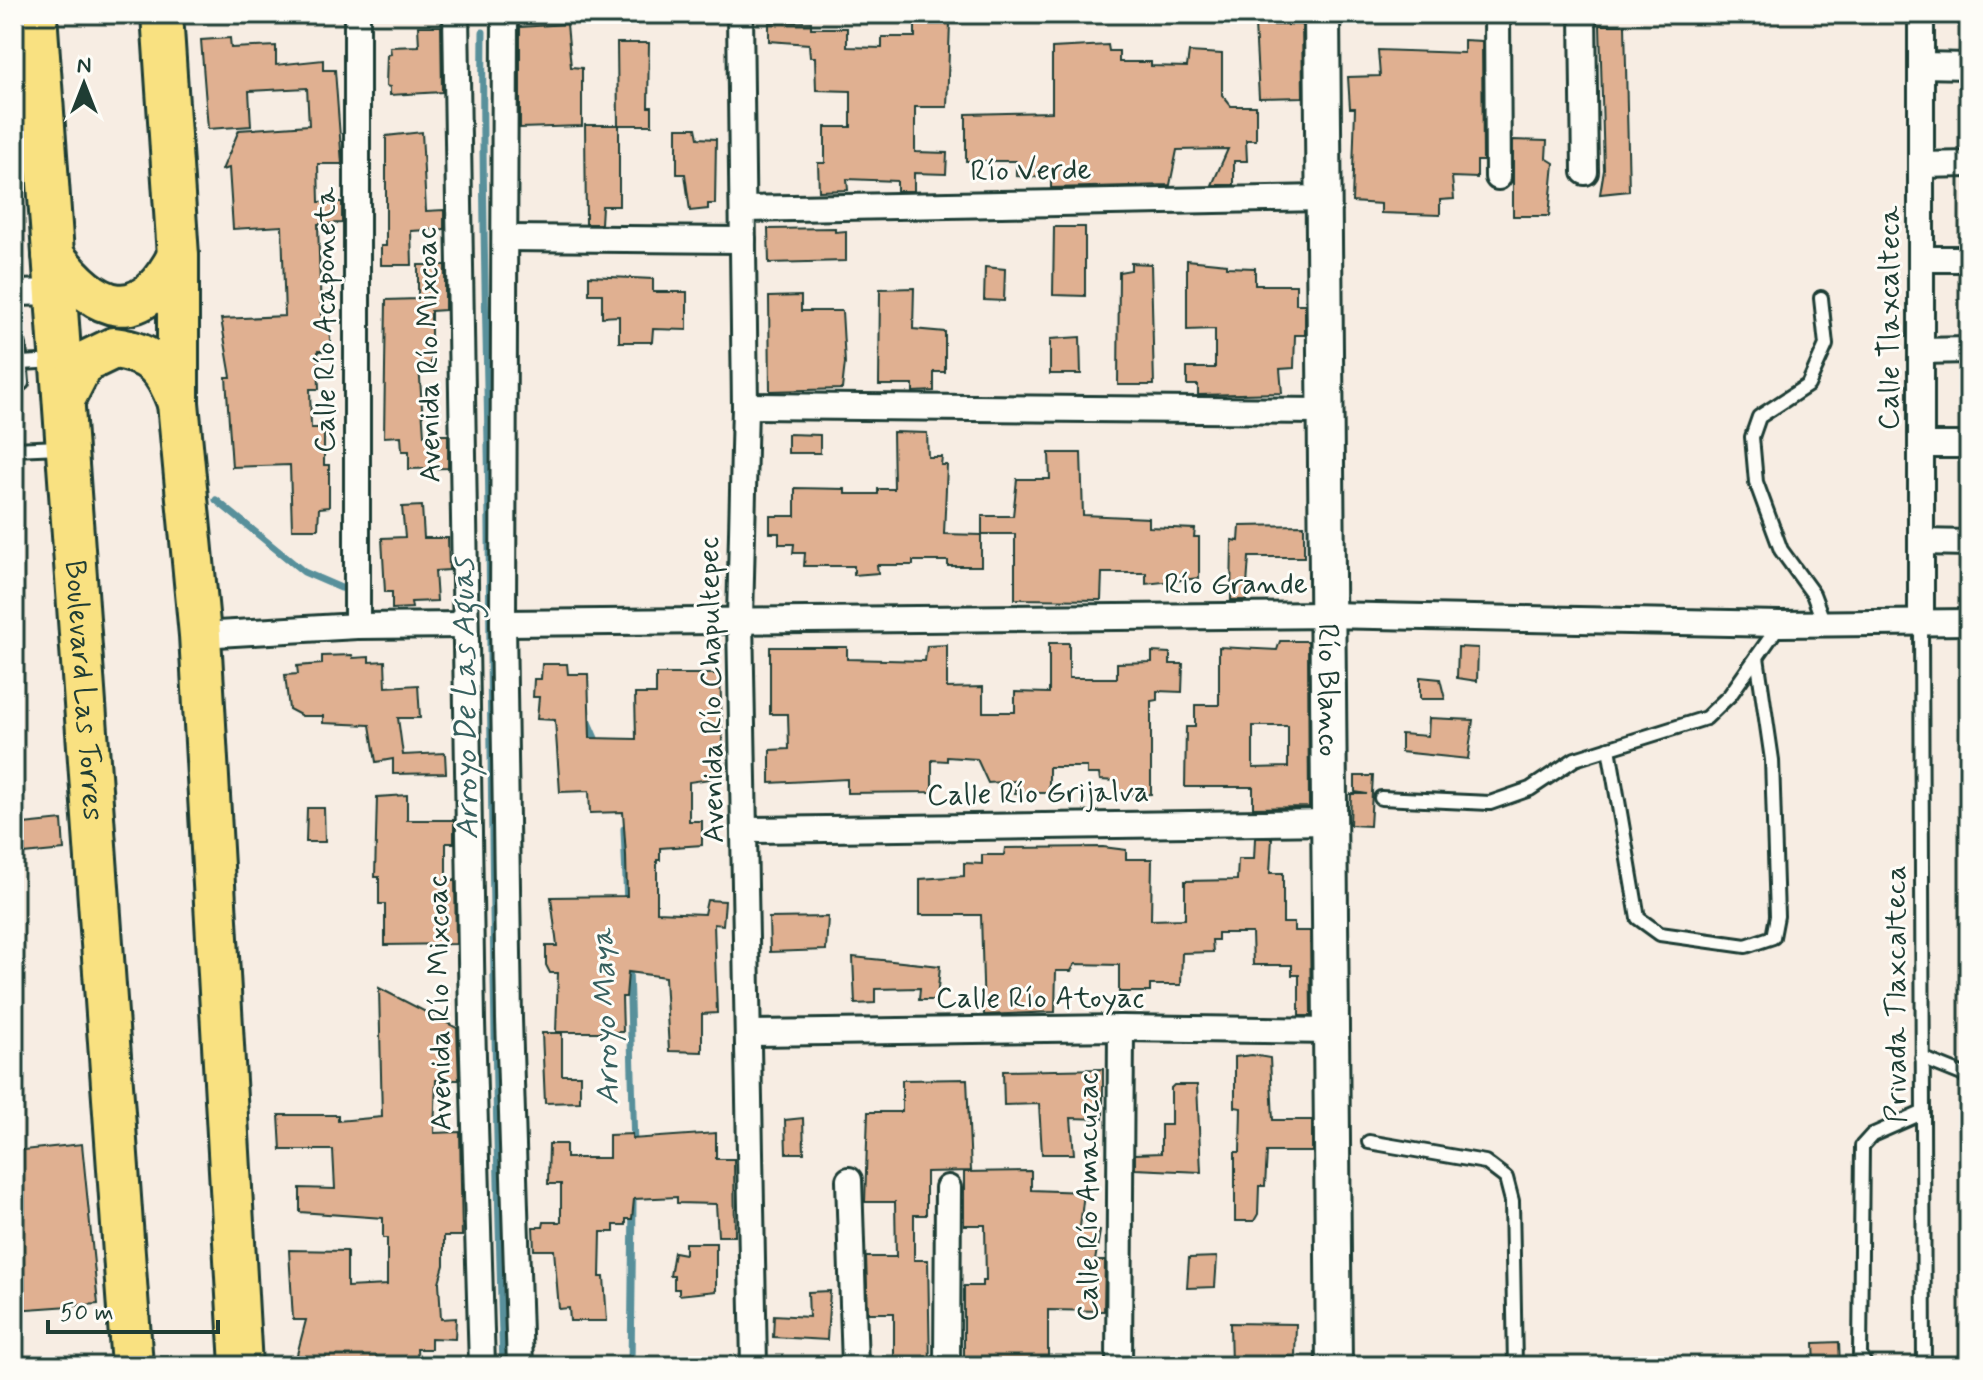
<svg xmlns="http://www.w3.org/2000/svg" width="1983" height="1380" font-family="Mynerve,sans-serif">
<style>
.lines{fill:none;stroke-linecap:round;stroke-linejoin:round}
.stream{stroke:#59909b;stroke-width:7}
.building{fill:#e0b091;stroke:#1f3d34;stroke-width:2;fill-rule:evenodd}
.lane-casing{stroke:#1f3d34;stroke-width:18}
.street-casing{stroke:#1f3d34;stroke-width:30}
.secondary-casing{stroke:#1f3d34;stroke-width:40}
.primary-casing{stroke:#1f3d34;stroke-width:46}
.lane{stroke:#fdfcf7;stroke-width:12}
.street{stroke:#fdfcf7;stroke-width:24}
.secondary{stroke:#fdfcf7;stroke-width:34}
.primary{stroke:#f9e181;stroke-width:40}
.labels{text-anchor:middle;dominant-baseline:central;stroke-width:6;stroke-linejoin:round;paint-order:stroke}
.street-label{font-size:30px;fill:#1f3d34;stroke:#fdfcf7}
.water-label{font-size:32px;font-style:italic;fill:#37605f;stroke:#fdfcf7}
</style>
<rect width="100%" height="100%" fill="#f7ede3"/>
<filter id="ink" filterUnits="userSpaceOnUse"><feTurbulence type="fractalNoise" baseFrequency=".0125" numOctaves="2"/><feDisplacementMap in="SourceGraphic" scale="16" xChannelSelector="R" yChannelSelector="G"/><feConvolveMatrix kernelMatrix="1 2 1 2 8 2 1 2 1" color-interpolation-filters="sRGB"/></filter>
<g filter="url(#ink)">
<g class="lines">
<g class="stream">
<path d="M483,32C481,197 488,362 489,528C491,807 494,1087 503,1366"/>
<path d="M216,500L304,572L341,588"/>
<path d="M587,720L598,745"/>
<path d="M624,829L627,904"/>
<path d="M629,965L634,1148"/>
<path d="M631,1366L633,1201"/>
</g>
</g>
<g class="building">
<path d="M1288,20H1302L1303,97L1259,98L1255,25H1288Z"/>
<path d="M811,22V28H847V47L882,48V37H915V22H950L947,107H915V152L947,153L946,174L914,173V191H897V181L847,179L848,190L819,191L818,163H825V127H851V91L816,90L815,57H810L809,44L769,41V23Z"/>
<path d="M567,24L571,67L582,68V126L520,128V27Z"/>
<path d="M1600,25H1625L1629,191L1600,194L1604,170Z"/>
<path d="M418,26H441L442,92L390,95V87L386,86L387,55L391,54L390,47L419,46Z"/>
<path d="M230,38L231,48L276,46V65L323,60V70H335L342,164H318L319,202H342V223L318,224L321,315H328L331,351H318L319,389H310L311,428H324V465H329V507L319,508L318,529H292L290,465L232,467L226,377H231L221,319L285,316L282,226L233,229L229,168L222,170L239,130L309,125L307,88L249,91L251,126L208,129L201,40Z"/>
<path d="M1464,40L1482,41L1483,161H1477V178L1452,177L1454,199L1440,200V215L1381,213V204L1352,202L1355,108H1350L1348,77L1380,76L1378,50L1464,53Z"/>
<path d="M617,43H649L648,107H652V125H619V206H602L601,224H586L585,125H618Z"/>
<path d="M1108,45L1109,51H1119V62H1151V66L1187,67L1189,52L1222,54V95L1231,106H1256V140H1246L1247,161H1234V185H1212L1228,149L1177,150L1170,185L1051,188V178L1016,176V161H966V114L1052,112V48Z"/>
<path d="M677,128H696L698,138L716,139L715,204H708V209L690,211L685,174H677Z"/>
<path d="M422,132L426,211L444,210V229L411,231L412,265H381V246H386V136Z"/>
<path d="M1513,140L1547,141L1546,158L1554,163L1549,216H1513Z"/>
<path d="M1054,227H1085V296L1053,295Z"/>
<path d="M835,228V232L846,231V261L769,263L768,229Z"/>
<path d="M1187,260L1227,264V267L1255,268V285H1296V304H1305V335H1295L1294,368L1280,369L1282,393L1198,395V385H1187V368H1215V329L1187,330Z"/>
<path d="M1131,263L1151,264L1154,385H1118L1119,272L1131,270Z"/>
<path d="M418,265H445V310L431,311V365H419L424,435H448V468L409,469V451H402L401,436L384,437L386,300L418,299Z"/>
<path d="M985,267L1005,269L1004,301L984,300Z"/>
<path d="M589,276L653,279V292H687V330L653,329L652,342H619V316L602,317V294H589Z"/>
<path d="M914,288L913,329L945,332V372H934V391L913,392V385H879L880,289Z"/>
<path d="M801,296V311H842L845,363L842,389L770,391L769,297Z"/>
<path d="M1080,337L1081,374H1050V339Z"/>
<path d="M893,432L927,433L928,457H942L941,465H947L944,534L981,535V566H948V561H913V565H877L878,573L854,575V566H804L805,553H793L794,544H779V533H770V516H795V488L845,489V494H878V489H894Z"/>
<path d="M788,434L820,435V453H788Z"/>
<path d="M1049,453H1081L1083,515L1149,518V527L1195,529L1194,537H1199V578L1146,584V573H1102L1101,600L1015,599V534H982V516H1013L1017,479H1050Z"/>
<path d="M422,506L424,538H448L449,570L435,571L437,601L411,602L412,608L392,609V592H385L382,538L405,537L402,507Z"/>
<path d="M1304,525V557H1249L1246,600H1231L1232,540L1239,541L1240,526Z"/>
<path d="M1280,641H1308L1309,807L1253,808V787H1185L1186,727H1195V705H1219V647L1277,650ZM1253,726H1288V767L1253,768Z"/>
<path d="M1049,643H1069V678H1117V663L1152,662V652L1170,653V664H1183L1182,692L1157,691V700L1151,701V794L1117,795V781L1100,780L1099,774H1087V767H1049V793H1015V781L988,783L977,759L947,757V761L932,760V792L847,793V779L770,783V750L789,749L788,714H770V647H847V659L925,661L927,646L947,645V688L983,687V712H1015V692L1049,693Z"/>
<path d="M1458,647L1478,648L1477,681L1457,678Z"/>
<path d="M352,655L353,658L369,657V662L385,661L386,687L418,685L420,718H398L403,755L445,753L446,773L393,774V759L376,762L370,725L323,723V716H302L289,709L285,675L298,674L297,666L322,664V656Z"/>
<path d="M542,664H567L568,674H588L590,738L636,739L635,694H656V674H720L724,777L689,782V821H702V845L660,848V860H657V912L704,914L707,900L725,901L723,925L714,924L717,1013L702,1014V1052L669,1051L665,977L628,972L626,997H622L623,1032H556L558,973H550L546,965V946H557L551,897L627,896L626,855L623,812L590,813L589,791L560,792L555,720L537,719L539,697H533L534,679H541Z"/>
<path d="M1420,677L1440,679L1445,699H1420Z"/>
<path d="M1429,718L1473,720L1468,759L1401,752V734L1428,736Z"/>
<path d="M1355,776H1373L1370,826L1350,825L1351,794H1367L1355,792Z"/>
<path d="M407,795V820H454V843H446V879L455,880L456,944L385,945V904H379V877H375L377,797Z"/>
<path d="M307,808H324L325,842H306Z"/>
<path d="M62,820L64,850L14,855V825Z"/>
<path d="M1255,838H1272L1270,873H1283V923H1294V931H1310L1311,1016H1299V975H1292V965H1253L1252,933H1218V940H1212L1213,952L1182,953L1181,985H1150V992H1119V965L1075,964L1071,971H1056L1055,1012L984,1015L981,915H920V879L964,876V863L982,864V855H1004L1005,848L1103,847L1126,850V859H1152L1151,920L1185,919V881L1237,880L1238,859H1254Z"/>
<path d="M828,917L826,950L770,952L769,918Z"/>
<path d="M853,957L940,966L937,1000H919L920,988L875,989V1003L855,1004Z"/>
<path d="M379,988L457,1028L459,1080H436L434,1133L460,1132L462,1236H444V1265L439,1282L441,1319L456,1318L455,1339L431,1338V1349H417L418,1366H294L306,1320H293L289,1250L347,1251V1287L387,1285V1238H383V1218L300,1212V1188L335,1189L333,1150H281L279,1115H338V1121L382,1117Z"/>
<path d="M542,1033H562V1075H580V1102L545,1103Z"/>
<path d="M1252,1055L1270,1058L1273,1120H1312V1152H1267L1265,1186H1259L1258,1214L1254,1221H1235V1152H1240L1241,1108L1235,1107V1057Z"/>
<path d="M1103,1069V1119L1071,1118L1074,1154H1042L1039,1104L1004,1105L1003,1071Z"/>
<path d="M967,1079L971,1171L926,1172V1215H914V1260H928L930,1366H894V1313H868L866,1257H896L895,1202H865L868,1112H902V1080Z"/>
<path d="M1174,1085H1197L1201,1172L1135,1169V1154L1161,1153V1125H1171V1088Z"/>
<path d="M803,1118L804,1153H786L785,1120Z"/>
<path d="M716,1133V1159H734L735,1236H718L716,1204L677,1203V1197L634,1199L632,1219H626V1225H614V1232H601L600,1277H604L607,1321H570L569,1308L559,1309L554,1250H534L533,1227H543L544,1222H561V1184H548L549,1144H566V1158H609V1135L632,1134V1139Z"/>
<path d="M82,1144L98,1304L14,1310V1151Z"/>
<path d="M1031,1171V1190L1084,1192L1080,1228L1100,1231L1095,1261H1105L1104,1311L1048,1310V1366H964V1286H982V1281H986L985,1225H964V1172Z"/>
<path d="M685,1243H716V1291L679,1295V1289H674V1276H670L674,1252L685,1254Z"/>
<path d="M1217,1257L1215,1287L1187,1288L1189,1258Z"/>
<path d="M830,1291L827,1340L773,1337L774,1315L809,1317L808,1292Z"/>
<path d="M1230,1323L1296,1324L1295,1357H1279L1278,1366H1231Z"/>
<path d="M1839,1342L1840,1366H1815L1814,1343Z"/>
</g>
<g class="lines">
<g class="lane-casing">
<g id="lane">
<path d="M1821,298L1826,345L1808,385L1759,417L1752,437L1756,482L1781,550L1813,594L1824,623"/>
<path d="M14,345H19L22,383L14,384"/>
<path d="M21,363L57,361"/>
<path d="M14,449L60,447"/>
<path d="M1921,622L1924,1366"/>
<path d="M1609,748L1638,918L1660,934L1746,946L1773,937L1777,916L1772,760L1757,657"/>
<path d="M1381,798L1490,803L1530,789L1575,759L1706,718L1730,695L1780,624"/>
<path d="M1922,1058L1969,1077"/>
<path d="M1369,1142L1485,1162L1506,1178L1512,1201L1515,1366"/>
<path d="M1866,1366L1860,1355L1862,1146L1872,1135L1922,1113"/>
</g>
</g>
<g class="street-casing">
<g id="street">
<path d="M357,14V626"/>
<path d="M456,14L472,1022L482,1366"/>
<path d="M505,14L503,623L509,1019L520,1366"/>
<path d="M740,14L745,406L740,619L754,1366"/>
<path d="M1497,14L1498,177"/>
<path d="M1583,14L1585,172"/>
<path d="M1921,14V622"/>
<path d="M1921,65L1969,66"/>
<path d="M14,123L44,122"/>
<path d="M1921,165L1969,164"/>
<path d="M743,209L1321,198"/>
<path d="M506,238L743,240"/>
<path d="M1921,259H1969"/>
<path d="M14,293L56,292"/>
<path d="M1921,351L1969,350"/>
<path d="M745,406L1323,411"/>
<path d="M1921,445H1969"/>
<path d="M1921,542L1969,543"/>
<path d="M503,623L1326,615L1780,624L1969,622"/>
<path d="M200,635L357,626L465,625"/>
<path d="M746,830L1330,822"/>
<path d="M748,1033L1121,1028L1333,1031"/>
<path d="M849,1180L855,1366"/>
<path d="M947,1366L948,1188"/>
<path d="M1119,1366L1121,1028"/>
</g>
</g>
<g class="secondary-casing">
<g id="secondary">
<path id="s1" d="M1322,14L1334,1366"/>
</g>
</g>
<g class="primary-casing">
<g id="primary">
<path id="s2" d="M36,14L132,1366"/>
<path d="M162,14L178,256V403L200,635L241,1366"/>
<path d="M53,255C97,313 139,329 178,256"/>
<path d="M64,400L83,363L114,348C152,353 165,368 178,403"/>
</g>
</g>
<use href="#lane" class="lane"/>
<use href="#street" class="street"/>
<use href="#secondary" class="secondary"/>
<use href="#primary" class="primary"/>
</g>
</g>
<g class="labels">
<g class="street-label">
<text transform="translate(1031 171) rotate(-1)">Río Verde</text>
<text transform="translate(1889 318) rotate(-90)">Calle Tlaxcalteca</text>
<text transform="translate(325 320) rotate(-90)">Calle Río Acaponeta</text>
<text transform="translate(429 355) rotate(-91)">Avenida Río Mixcoac</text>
<text x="1236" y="584">Río Grande</text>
<text stroke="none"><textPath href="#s2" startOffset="678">Boulevard Las Torres</textPath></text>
<text transform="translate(712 690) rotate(-91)">Avenida Río Chapultepec</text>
<text stroke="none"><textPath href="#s1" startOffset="676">Río Blanco</textPath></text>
<text transform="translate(1038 794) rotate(-1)">Calle Río Grijalva</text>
<text transform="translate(1896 994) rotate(-90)">Privada Tlaxcalteca</text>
<text x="1040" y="998">Calle Río Atoyac</text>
<text transform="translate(440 1003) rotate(-91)">Avenida Río Mixcoac</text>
<text transform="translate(1088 1197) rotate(-90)">Calle Río Amacuzac</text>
</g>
<g class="water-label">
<text transform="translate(466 699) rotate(-91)">Arroyo De Las Aguas</text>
<text transform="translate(606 1017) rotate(-92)">Arroyo Maya</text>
</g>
</g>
<rect width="1983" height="1380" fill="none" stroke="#fdfcf7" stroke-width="48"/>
<rect x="24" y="24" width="1935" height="1332" fill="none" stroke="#1f3d34" stroke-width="3" filter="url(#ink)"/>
<g transform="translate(84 84)" stroke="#fdfcf7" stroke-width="6" paint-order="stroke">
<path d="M0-6L14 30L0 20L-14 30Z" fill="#1f3d34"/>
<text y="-12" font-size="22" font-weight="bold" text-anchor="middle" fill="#1f3d34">N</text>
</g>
<path d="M48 1320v12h170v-12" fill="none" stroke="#1f3d34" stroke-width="4"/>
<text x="60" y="1320" font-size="24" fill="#1f3d34" stroke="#fdfcf7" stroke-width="6" paint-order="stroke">50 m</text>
</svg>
